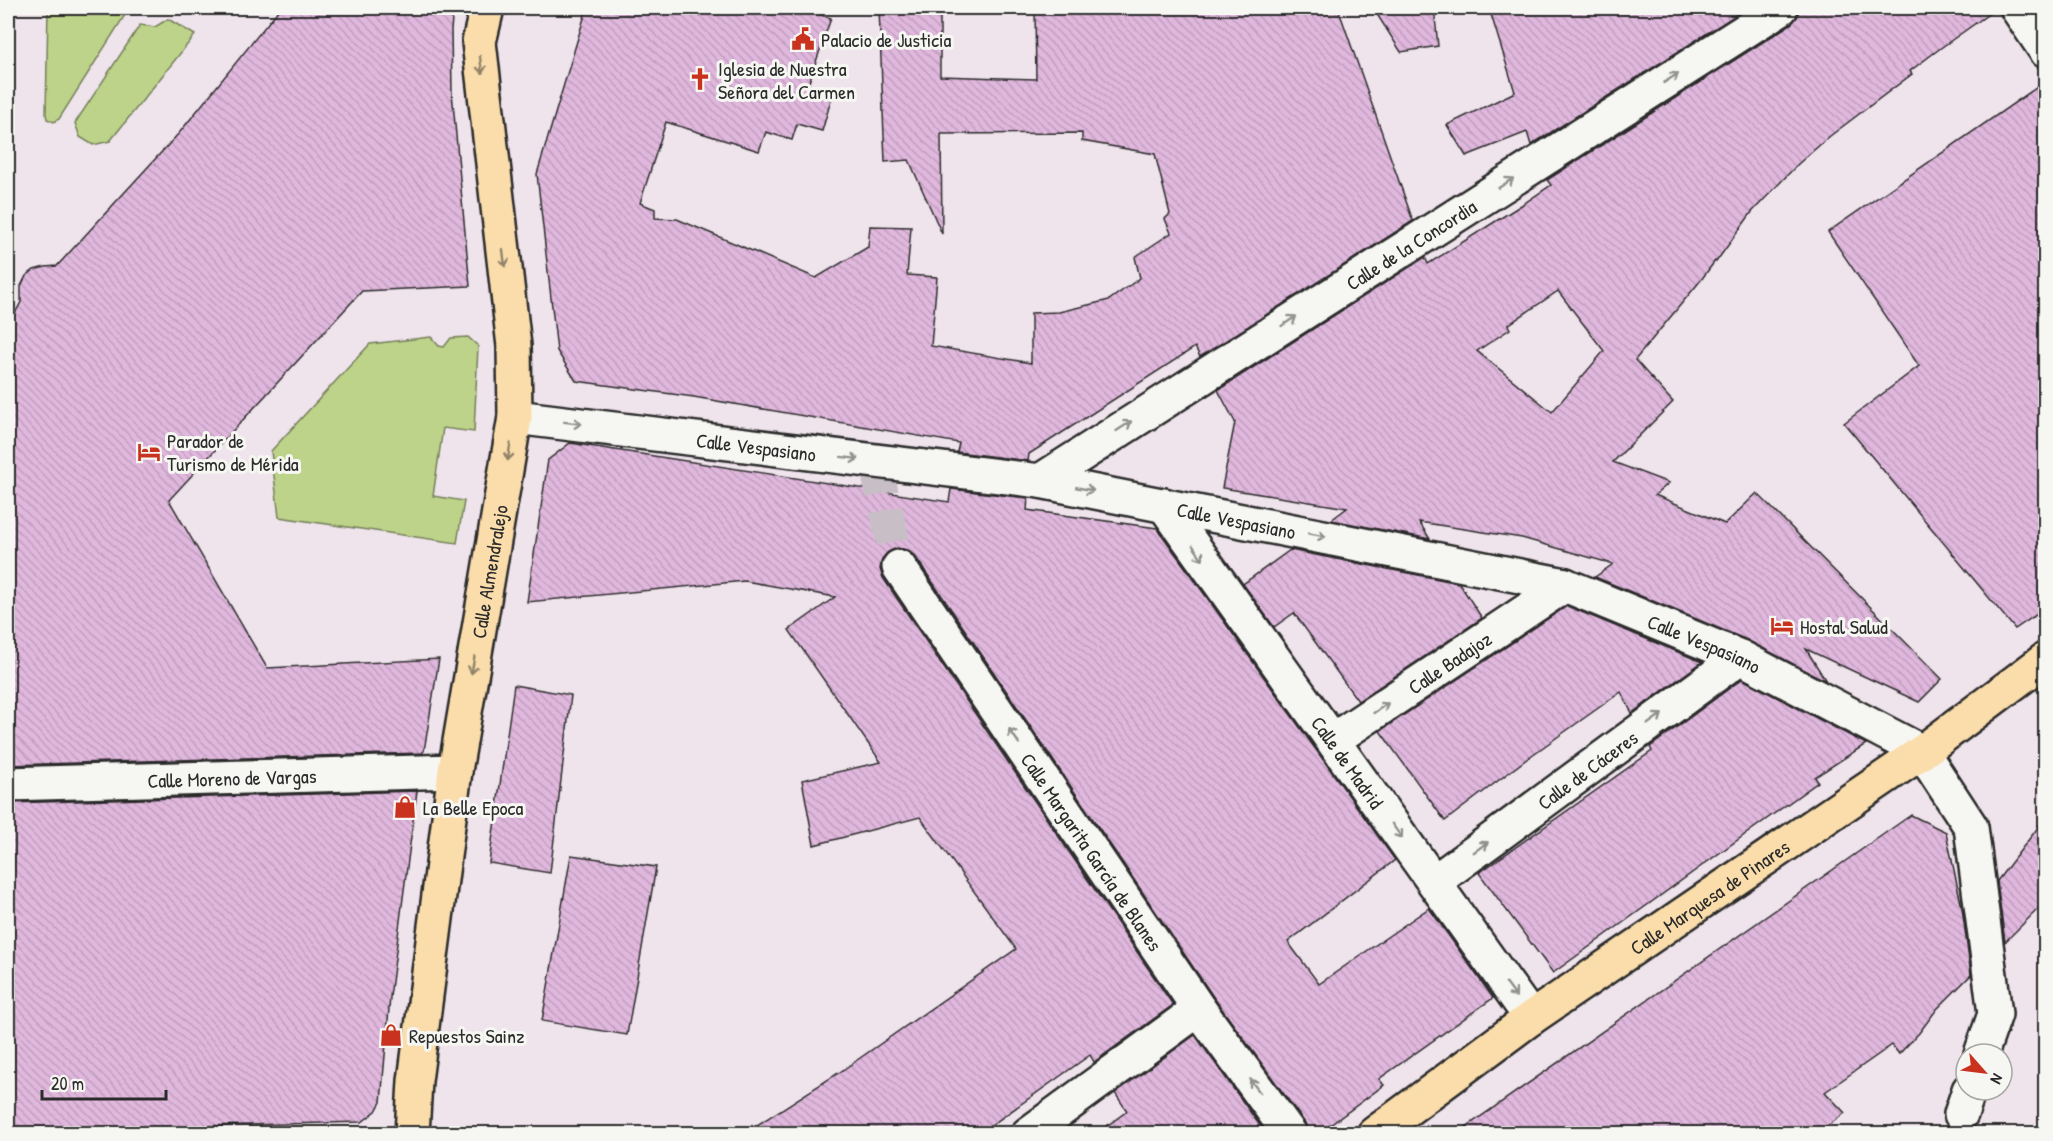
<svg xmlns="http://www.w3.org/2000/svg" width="2053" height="1141" font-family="'Patrick Hand',sans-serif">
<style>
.garden{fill:#bcd389;stroke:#747f5a;stroke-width:1.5}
.building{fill:url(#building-back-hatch);stroke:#2b2b2b;stroke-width:1.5;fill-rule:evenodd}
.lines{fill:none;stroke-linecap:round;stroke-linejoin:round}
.minor-tunnel{stroke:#c8bec5;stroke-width:33;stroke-dasharray:33 16;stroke-linecap:butt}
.minor-casing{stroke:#2b2b2b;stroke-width:38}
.major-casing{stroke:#2b2b2b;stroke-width:38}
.minor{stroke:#f6f6f2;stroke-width:33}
.major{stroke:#faddab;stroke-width:33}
.oneway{stroke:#92846b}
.oneway2{stroke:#90908e}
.labels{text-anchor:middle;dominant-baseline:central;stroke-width:6;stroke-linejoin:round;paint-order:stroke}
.poi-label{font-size:20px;fill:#2b2b2b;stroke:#f6f6f2;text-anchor:start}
.street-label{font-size:20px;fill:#2b2b2b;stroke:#f6f6f2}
</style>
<defs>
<pattern id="building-back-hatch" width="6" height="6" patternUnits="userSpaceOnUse" patternTransform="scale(1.5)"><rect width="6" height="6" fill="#e0b7dd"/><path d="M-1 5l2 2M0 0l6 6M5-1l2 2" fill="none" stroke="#c09ebe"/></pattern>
</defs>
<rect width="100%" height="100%" fill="#efe3ec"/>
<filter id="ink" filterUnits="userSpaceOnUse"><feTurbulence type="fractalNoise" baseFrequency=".0167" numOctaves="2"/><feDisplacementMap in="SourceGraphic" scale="12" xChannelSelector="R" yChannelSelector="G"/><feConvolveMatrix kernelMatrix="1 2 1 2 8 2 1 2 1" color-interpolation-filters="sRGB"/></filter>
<g filter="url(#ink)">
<g class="garden">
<path d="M48,8H116L125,15L59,119L54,122L47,119L46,114Z"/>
<path d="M168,19L195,35L110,141L93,145L80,137L75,123L140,25L155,27Z"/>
<path d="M431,337L439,346L444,347L451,338L468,337L478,346L474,432L443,428L433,496L464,501L457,543L279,517L271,451L370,344Z"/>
</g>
<g class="building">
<path d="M280,8H453L451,30L452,92L470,286L362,291L169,500L267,668L439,659L424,751L422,753L8,765V327L21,302V286L26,276L34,270L45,267L57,266L180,132Z"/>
<path d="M587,8H796L831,18L808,85L833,93L822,131L797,124L792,140L766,132L759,151L666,122L640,203L655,209V218L677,219L816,278L868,247L870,226L911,227L907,275L937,277L931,346L1031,363V313L1059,312L1109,300L1140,278L1135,257L1171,233L1165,219L1170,214L1155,154L1082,141V133L941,134L942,234L909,160L885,162L879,8H940V76L1036,79L1035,8H1338L1413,221L1200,357L1195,347L1029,454L1028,461L957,452L959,443L694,397L576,381L557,351L537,174Z"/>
<path d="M1373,8H1434L1438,46L1401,52Z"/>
<path d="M1489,8H1747L1531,145L1527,132L1466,156L1447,125L1515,92Z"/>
<path d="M1800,8H1997L1942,47L1910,71L1912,74L1830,136L1798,164L1752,212L1716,262L1715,261L1701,280L1635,360L1673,402L1613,462L1669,483L1655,495L1725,524L1757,493L1942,679L1919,702L1806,649L1826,681L1747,640L1595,577L1613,564L1522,538L1419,522L1430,539L1331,520L1347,508L1222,488L1235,422L1218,390L1425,257L1428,264L1523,204L1551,185L1547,180L1791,24L1797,17ZM1558,291L1604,351L1552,412L1477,351L1510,329L1508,325Z"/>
<path d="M2046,81V608L2015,629L1844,423L1919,366L1828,232Z"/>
<path d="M570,443L949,502L951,489L1028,498L1027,510L1157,528L1395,860L1288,942L1319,984L1429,908L1493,998L1379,1079L1384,1085L1318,1134H1308L1305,1123L1214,998L915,556L907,550L897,548L888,552L882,559L880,569L883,578L1173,1005L1094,1062L1090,1055L979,1134H743L840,1072L1016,949L920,817L814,845L802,780L881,762L789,630L835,597L745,581L527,602L548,460Z"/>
<path d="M1290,550L1459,583L1482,618L1358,701L1294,613L1274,627L1243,584Z"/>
<path d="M1567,606L1702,662L1632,713L1621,692L1532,755L1445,821L1380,731Z"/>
<path d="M1742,679L1866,744L1815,777L1818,782L1553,973L1479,873L1652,751L1650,747Z"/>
<path d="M514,685L571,695L550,873L489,863Z"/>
<path d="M417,791L390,997L381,1102L376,1111L362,1122L174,1127L8,1128V803Z"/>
<path d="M1911,815L1946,832L1962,908L1971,975L1937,1009L1919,1033L1899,1054L1892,1045L1825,1092L1845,1113L1817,1134H1456Z"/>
<path d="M2046,817V901L2005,942L1997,881Z"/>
<path d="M571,855L656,867L627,1035L542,1021Z"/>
<path d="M1195,1035L1266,1134H1096L1127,1111L1115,1093Z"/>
</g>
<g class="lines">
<path class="minor-tunnel" d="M875,462L899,567"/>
<g class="minor-casing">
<g id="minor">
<path d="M2017,8L2046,51"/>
<path id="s1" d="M515,417L1040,481L1565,585L1740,657L1922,752L1971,827L1995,1014L1981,1054"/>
<path id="s2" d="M1040,481L1781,8"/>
<path id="s3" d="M1164,505L1531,1018"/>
<path id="s4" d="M899,567L1199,1009L1290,1134"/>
<path id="s5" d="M1333,740L1565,585"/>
<path id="s6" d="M8,784L455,771"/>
<path id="s7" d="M1434,882L1740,657"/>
<path d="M1961,1114L1969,1090"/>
<path d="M1028,1134L1199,1009"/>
</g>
</g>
<g class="major-casing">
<g id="major">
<path id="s8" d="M412,1134L415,1081L455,771L515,417L514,346L479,42L487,8"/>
<path id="s9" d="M1374,1134L1531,1018L1922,752L2046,659"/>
</g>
</g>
<use href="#minor" class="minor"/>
<use href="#major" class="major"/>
</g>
<defs><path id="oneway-shaft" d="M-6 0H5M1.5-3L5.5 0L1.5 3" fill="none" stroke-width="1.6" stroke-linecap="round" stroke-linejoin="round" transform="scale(1.5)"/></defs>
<g class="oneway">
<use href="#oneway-shaft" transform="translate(481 65) rotate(83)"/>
<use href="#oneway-shaft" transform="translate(504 258) rotate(83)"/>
<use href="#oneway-shaft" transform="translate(509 452) rotate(99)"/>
<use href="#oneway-shaft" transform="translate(473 665) rotate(100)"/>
</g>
<g class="oneway2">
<use href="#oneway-shaft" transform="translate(1671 78) rotate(-33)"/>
<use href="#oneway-shaft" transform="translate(1506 183) rotate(-33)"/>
<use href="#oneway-shaft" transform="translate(1289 321) rotate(-33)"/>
<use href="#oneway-shaft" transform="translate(573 423) rotate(7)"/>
<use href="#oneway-shaft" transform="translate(1124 426) rotate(-33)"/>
<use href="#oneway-shaft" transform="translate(850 458) rotate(7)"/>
<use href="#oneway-shaft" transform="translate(1085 489) rotate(11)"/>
<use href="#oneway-shaft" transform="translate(1317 535) rotate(11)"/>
<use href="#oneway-shaft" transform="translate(1198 553) rotate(55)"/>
<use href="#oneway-shaft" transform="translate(1381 708) rotate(-34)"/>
<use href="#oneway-shaft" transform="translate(1655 719) rotate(-36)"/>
<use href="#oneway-shaft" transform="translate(1014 736) rotate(-124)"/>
<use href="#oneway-shaft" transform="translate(1397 831) rotate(55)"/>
<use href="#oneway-shaft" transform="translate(1481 847) rotate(-36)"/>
<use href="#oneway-shaft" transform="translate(1511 990) rotate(54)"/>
<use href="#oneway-shaft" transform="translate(1255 1086) rotate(-126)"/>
</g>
</g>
<defs>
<g id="civic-bare" transform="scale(1.8)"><path d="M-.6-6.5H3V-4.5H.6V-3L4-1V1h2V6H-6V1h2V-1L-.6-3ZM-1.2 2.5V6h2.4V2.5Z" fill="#c8321e" stroke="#f6f6f2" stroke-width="2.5" paint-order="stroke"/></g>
<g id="church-bare" transform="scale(1.8)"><path d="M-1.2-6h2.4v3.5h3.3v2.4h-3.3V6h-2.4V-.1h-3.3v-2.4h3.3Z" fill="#c8321e" stroke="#f6f6f2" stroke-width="2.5" paint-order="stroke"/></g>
<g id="hotel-bare" transform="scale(1.8)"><path d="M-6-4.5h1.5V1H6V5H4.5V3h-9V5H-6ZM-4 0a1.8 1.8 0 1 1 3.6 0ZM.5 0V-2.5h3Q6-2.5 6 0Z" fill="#c8321e" stroke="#f6f6f2" stroke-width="2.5" paint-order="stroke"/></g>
<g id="shop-bare" transform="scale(1.8)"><path d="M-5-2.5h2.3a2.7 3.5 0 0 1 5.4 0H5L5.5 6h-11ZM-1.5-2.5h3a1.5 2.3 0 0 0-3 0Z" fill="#c8321e" stroke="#f6f6f2" stroke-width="2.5" paint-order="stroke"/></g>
</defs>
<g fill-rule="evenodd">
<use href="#civic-bare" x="803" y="39"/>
<use href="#church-bare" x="700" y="79"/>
<use href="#hotel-bare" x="149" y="452"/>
<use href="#hotel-bare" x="1782" y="626"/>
<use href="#shop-bare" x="405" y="807"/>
<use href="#shop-bare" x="391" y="1035"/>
</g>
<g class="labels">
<g class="poi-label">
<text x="821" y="39">Palacio de Justicia</text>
<text x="718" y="68">Iglesia de Nuestra<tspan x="718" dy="23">Señora del Carmen</tspan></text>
<text x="167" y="440">Parador de<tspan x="167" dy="23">Turismo de Mérida</tspan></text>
<text x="1800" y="626">Hostal Salud</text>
<text x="423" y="807">La Belle Epoca</text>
<text x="409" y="1035">Repuestos Sainz</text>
</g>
<g class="street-label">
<text stroke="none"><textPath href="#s2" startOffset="440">Calle de la Concordia</textPath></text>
<text stroke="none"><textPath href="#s1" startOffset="243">Calle Vespasiano</textPath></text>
<text stroke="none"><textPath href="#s1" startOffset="729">Calle Vespasiano</textPath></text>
<text stroke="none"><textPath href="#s8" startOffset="568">Calle Almendralejo</textPath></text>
<text stroke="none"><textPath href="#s1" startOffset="1215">Calle Vespasiano</textPath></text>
<text stroke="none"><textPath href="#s5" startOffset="140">Calle Badajoz</textPath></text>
<text stroke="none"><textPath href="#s3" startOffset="316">Calle de Madrid</textPath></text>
<text stroke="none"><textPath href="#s7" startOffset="190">Calle de Cáceres</textPath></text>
<text stroke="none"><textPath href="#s6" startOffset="224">Calle Moreno de Vargas</textPath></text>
<text stroke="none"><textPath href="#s4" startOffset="344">Calle Margarita García de Blanes</textPath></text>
<text stroke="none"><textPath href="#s9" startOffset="411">Calle Marquesa de Pinares</textPath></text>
</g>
</g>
<rect width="2053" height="1141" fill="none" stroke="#f6f6f2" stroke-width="30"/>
<rect x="15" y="15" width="2023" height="1111" fill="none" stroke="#2b2b2b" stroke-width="2" filter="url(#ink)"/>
<g transform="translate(1984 1072) rotate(118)"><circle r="28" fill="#f6f6f2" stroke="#a5a5a2" stroke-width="1.5"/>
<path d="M0-4.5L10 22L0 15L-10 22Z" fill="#c8321e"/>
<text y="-9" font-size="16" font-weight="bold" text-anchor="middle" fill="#2b2b2b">N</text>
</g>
<path d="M42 1090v9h124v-9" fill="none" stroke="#2b2b2b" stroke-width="3"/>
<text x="51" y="1090" font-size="18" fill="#2b2b2b" stroke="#f6f6f2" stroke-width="4.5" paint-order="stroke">20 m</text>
</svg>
